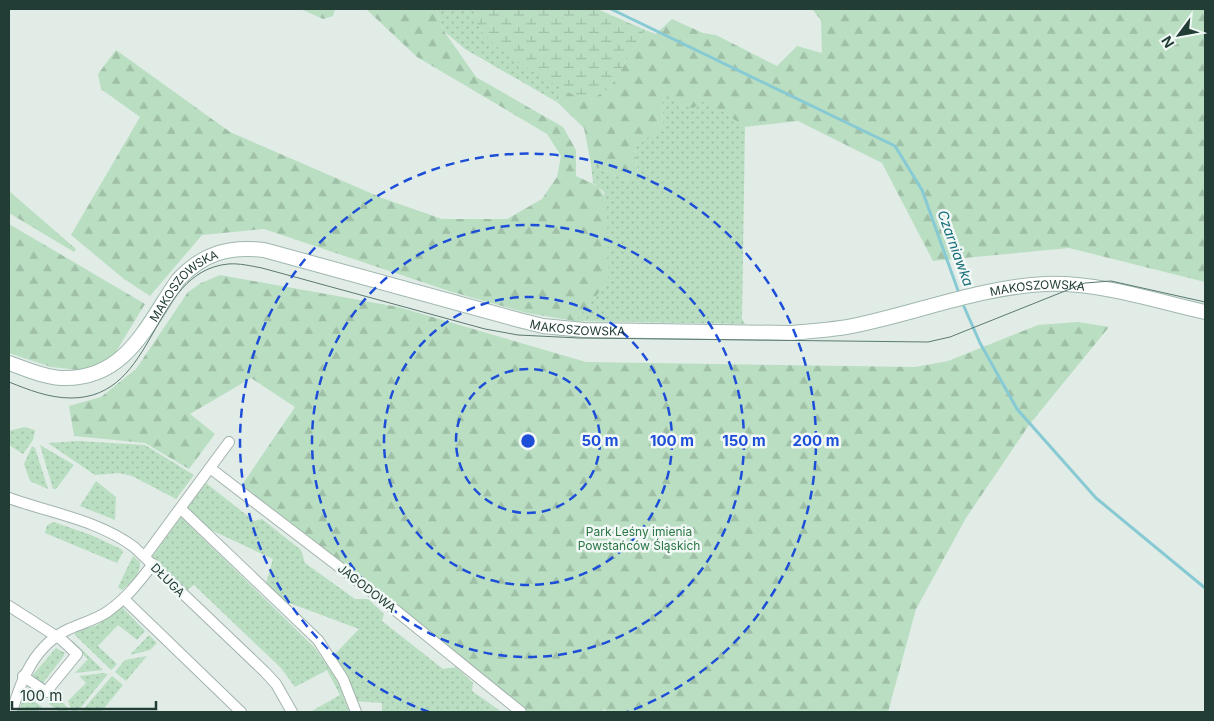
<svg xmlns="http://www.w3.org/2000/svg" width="1214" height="721" font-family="Inter,sans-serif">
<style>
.grass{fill:url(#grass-dots)}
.forest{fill:url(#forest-firs)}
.wetland{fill:url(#wetland-marsh)}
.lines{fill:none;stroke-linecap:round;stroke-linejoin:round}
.stream{stroke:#87cad3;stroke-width:3}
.street-casing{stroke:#a4b4ae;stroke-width:12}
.secondary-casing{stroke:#9fb8ae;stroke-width:16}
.street{stroke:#fff;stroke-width:10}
.secondary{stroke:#fff;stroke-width:14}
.tram{stroke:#5b7970;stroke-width:1}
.ring{fill:none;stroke:#1d4ed8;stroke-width:2.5;stroke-dasharray:9 6}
.labels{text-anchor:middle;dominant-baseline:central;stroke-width:5;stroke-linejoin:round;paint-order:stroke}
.street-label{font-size:12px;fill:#213d35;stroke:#f1f8f5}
.park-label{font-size:12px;fill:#297644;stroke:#f1f8f5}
.water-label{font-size:14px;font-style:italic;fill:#196e7b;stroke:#f1f8f5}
.centre{fill:#1d4ed8;stroke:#f1f8f5;stroke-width:2.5}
.ring-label{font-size:15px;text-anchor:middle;font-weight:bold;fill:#1d4ed8;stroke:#f1f8f5;stroke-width:5;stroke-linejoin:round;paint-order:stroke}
</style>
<defs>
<pattern id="grass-dots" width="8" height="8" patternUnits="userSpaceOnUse" patternTransform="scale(1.25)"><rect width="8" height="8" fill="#b9dec2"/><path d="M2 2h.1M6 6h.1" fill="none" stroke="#9fbfa7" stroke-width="1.8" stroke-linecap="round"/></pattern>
<pattern id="forest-firs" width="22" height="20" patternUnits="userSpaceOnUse" patternTransform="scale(1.25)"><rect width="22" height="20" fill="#b9dec2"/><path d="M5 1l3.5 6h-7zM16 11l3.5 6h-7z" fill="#9fbfa7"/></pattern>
<pattern id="wetland-marsh" width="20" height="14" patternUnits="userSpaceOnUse" patternTransform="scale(1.25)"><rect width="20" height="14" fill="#b9dec2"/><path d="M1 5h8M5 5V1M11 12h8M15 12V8" fill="none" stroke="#9fbfa7"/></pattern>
</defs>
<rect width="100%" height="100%" fill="#e1ece7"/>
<g class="grass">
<path d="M436,9H597L645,30L587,101L563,90L557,102L465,49L444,31Z"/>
<path d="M675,94L705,99L745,127L742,319L745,324L575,321L608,282L604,192L593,183L591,164L630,182L638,174L635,147L663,125L662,96Z"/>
<path d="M24,427L35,430L33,440L23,454L9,445V431Z"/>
<path d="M78,441L145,445L194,475L176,499L132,476L119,473L95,475L48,443Z"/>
<path d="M40,445L74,465L56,489H53Z"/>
<path d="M32,446L35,448L48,489L30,481L24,464Z"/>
<path d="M96,481L116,497L115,520L80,506Z"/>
<path d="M206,483L254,521L262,519L301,550L305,563L355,599H368L384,614L382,621L443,669L456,667L473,683L472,691L502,712H382V703L353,701L333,656L359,629L276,598L265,587L273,559L198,524L186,510Z"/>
<path d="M181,517L315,648L337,680L349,712H310L340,695L327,670L295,687L281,668L194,585L186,591L152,557Z"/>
<path d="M54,522L91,535L121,549L123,552L117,563L45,533L47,525Z"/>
<path d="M133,556L140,562C141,574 131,583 122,590L118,587Z"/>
<path d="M122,607L145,631L137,640L118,625L98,646L117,664L111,670L75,635V632L97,625Z"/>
<path d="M149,635L157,643L150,650L130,655Z"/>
<path d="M73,641L103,670L75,673L88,659L70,643Z"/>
<path d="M56,648L65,653L63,657L43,683L32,676Z"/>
<path d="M147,656L126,681L115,672L125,660Z"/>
<path d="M103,673L108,674L77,712H72L68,701L86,683L79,676Z"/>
<path d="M112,676L123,685L101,712H81Z"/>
<path d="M22,692L42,707L37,712H20Z"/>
<path d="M50,697H57L67,707L68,712H60L49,704Z"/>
</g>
<g class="forest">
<path d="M301,9H335L333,16L323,19Z"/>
<path d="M366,9H436L444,31L476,77L563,127L576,150V176C593,184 602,185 607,204L608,282L575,321L527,313L449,291L264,229L202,235L150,296L124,279L71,235L140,117L101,89L98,74L116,50L230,132L382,198L442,219H507L542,199L557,177L561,156L547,134L417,57Z"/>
<path d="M812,9H1205V282L1069,248L933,261L882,163L798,121L745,127L706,100L693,108L682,106L674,94L662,97L663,125L635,147L638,174L630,182L591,164L584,128L557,102L563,90L587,101L609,89L645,30L656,34L672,19L703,33L716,35L777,66L797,46L822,53L821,20Z"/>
<path d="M9,191L76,249L74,252L9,213Z"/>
<path d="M9,224L145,304L114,355L93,367L79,370L51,367L9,353Z"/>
<path d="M220,275L398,307L586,362L915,367L948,361L1038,325L1078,322L1109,327L1029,425L966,518L916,609L888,712H608L604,709L602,712H527L242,485L295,407L251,378L190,414L215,434L189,469L145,443L74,436L69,406L101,397L136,369L188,292L201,283Z"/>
</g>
<path class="wetland" d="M473,9H597L645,30L609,89L587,101C562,90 495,52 481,31C477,25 475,16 473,9Z"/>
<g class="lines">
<g class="stream">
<path d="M611,9L895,146L922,190L960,296"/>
<path d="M962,302L980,343L1017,409L1096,498L1205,588"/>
</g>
<g class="street-casing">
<g id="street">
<path d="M210,468L389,605L521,712"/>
<path d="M9,498C50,513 98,520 134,547L265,672L276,684L292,712"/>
<path d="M181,509L318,640L343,679L356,712"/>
<path d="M145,556L229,442"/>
<path d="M124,599L241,712"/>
<path d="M9,606L62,640L77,654L46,692L23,676"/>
<path d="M12,712C21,679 35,645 69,629C82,623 95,620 107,612C126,599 139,582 153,564"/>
</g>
</g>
<g class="secondary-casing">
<g id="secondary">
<path id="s1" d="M9,363C26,369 43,377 61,378C126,381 147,324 178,280C203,253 229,246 264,250L519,320L543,326L584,330L789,333C812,331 835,330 857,325C919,312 982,287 1045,284C1099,282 1153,300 1205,312"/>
</g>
</g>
<use href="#street" class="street"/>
<use href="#secondary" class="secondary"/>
<path class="tram" d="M9,382C29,390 49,398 71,398C158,398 149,272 228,264C239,263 251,266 262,268L485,329L518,335L579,338L928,342L950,337L1085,283L1111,281L1205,302"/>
</g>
<g class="ring">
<circle cx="528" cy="441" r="72"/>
<circle cx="528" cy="441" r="144"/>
<circle cx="528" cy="441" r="216"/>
<path d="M429 712A288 288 0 1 1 627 712"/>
</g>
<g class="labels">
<g class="street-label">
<text stroke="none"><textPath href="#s1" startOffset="216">MAKOSZOWSKA</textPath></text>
<text stroke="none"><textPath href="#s1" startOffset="1100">MAKOSZOWSKA</textPath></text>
<text stroke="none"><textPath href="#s1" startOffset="635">MAKOSZOWSKA</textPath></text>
<text transform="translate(168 580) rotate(45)">DŁUGA</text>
<text transform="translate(367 588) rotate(38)">JAGODOWA</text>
</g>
<g class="park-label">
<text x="639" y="531">Park Leśny imienia<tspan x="639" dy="14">Powstańców Śląskich</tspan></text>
</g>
<g class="water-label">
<text transform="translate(956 248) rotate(70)">Czarniawka</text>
</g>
</g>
<circle cx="528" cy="441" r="8" class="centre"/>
<g class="ring-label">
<text x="600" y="446">50 m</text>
<text x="672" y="446">100 m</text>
<text x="744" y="446">150 m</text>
<text x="816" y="446">200 m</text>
</g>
<rect width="1214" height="721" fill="none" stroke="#213d35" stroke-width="20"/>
<g transform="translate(1179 35) rotate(238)" stroke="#f1f8f5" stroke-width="4" paint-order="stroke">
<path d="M0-4L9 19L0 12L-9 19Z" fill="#213d35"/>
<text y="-8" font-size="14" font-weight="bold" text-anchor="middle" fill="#213d35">N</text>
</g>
<path d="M12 701v8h144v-8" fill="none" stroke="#213d35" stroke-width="2.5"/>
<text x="20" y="701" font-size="15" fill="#213d35" stroke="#f1f8f5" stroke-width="4" paint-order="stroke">100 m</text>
</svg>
